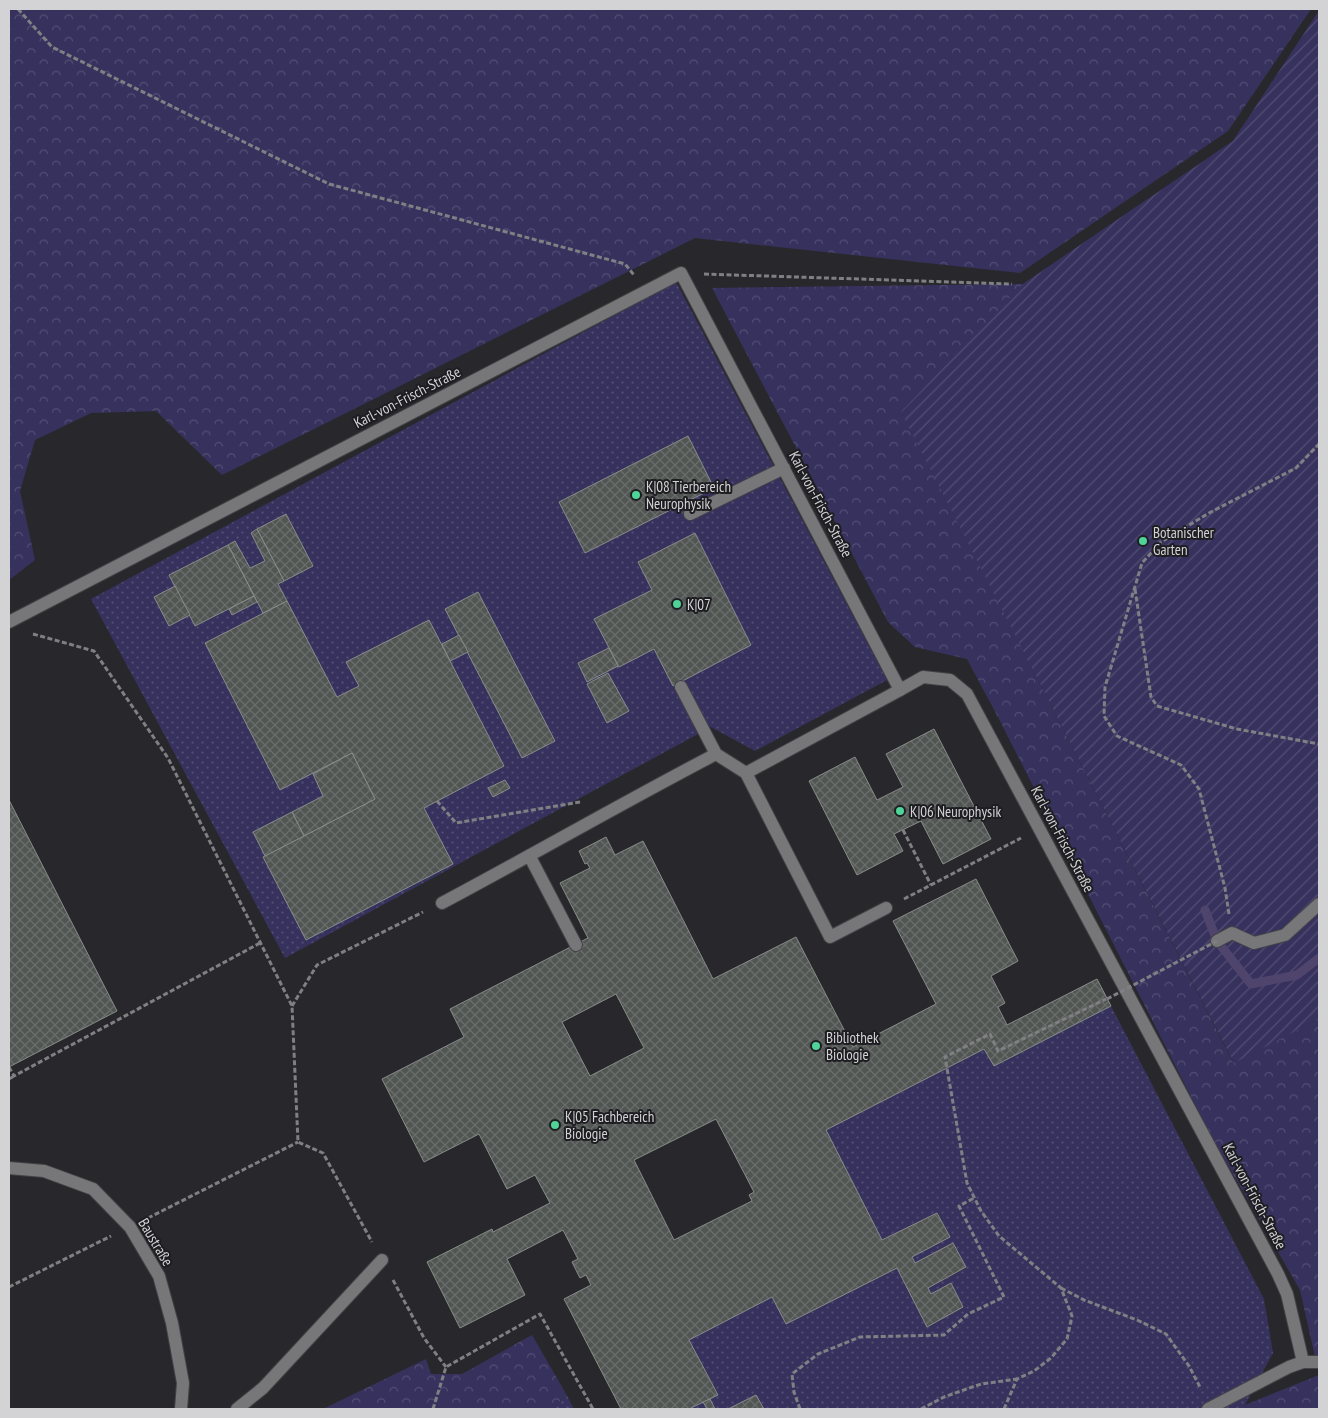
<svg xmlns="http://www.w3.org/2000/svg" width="1328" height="1418" font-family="'PT Sans Narrow',sans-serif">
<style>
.grass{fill:url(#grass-dots)}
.forest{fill:url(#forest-crowns)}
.garden{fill:url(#garden-furrows)}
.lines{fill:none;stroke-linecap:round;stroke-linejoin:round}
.stream{stroke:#4f446c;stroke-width:9}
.building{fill:url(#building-cross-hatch);stroke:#878c89;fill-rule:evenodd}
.minor-casing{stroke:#434347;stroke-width:14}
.path{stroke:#808084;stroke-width:3;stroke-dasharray:5 2.5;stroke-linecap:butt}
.minor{stroke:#777779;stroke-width:12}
.path-bridge{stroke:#808084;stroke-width:3;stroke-dasharray:5 2.5;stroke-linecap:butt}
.poi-dot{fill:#4fd398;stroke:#1e1e22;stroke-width:2}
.labels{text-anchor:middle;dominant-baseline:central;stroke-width:4;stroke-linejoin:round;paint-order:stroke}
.street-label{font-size:15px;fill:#d3d3d6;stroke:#1e1e22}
.poi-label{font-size:15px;fill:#d3d3d6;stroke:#1e1e22;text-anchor:start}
</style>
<defs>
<pattern id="grass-dots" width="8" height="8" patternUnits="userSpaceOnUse" patternTransform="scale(1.25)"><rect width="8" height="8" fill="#37315e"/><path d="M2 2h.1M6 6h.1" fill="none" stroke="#534e74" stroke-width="1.8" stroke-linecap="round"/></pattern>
<pattern id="forest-crowns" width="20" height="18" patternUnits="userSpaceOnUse" patternTransform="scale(1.25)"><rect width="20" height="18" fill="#37315e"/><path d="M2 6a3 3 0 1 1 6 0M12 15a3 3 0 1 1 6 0" fill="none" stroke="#534e74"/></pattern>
<pattern id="garden-furrows" width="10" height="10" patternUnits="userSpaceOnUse" patternTransform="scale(1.25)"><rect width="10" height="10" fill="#37315e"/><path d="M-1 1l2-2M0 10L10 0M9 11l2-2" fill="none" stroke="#534e74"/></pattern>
<pattern id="building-cross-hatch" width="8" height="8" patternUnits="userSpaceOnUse" patternTransform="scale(1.25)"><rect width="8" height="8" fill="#515653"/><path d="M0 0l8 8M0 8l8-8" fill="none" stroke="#696d6b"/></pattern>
</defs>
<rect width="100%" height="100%" fill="#28282c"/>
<g class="grass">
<path d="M676,282L887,680L755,751L711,727L285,958L91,599Z"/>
<path d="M1111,1006L1264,1299L1273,1353L1245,1405L1247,1409H689L718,1394L689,1340L772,1297L786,1324L897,1268L927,1327L943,1319L951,1283L931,1294L928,1288L966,1268L953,1243L915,1263L912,1257L950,1237L938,1213L882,1240L826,1130L984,1049L994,1066Z"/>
<path d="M565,1392L574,1409H555Z"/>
</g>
<g class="forest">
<path d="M9,9H1311L1228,131L1020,273L695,238L222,475L156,411L91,413L35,440L20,491L35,560L9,580Z"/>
<path d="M1319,11L1033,670L1233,1062L1319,1019V1409H1247L1245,1405L1319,1375L1300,1290L1210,1134L1000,721L967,659L915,647L888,622L712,288L1023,284L1233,141Z"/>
<path d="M532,1335L565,1392L555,1409H323L426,1359L431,1374H462Z"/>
</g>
<path class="garden" d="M1319,11V1019L1234,1063L901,412L1023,284L1233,141Z"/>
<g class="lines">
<path class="stream" d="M1205,910L1217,941L1251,984L1297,975L1319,958"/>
</g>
<g class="building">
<path d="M688,436L714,488L585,553L559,502Z"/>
<path d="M286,514L313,566L284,581L257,529Z"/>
<path d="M257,529L284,581L278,584L287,601L263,613L228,545L235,541L250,568L265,561L251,533Z"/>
<path d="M695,533L751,645L673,686L654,649L619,667L594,619L652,590L638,562Z"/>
<path d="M228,545L254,596L195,626L169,575Z"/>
<path d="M175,586L190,615L169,626L154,597Z"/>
<path d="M478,592L555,741L522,758L445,609Z"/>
<path d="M254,596L257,602L232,615L229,609Z"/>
<path d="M287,601L337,697L359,686L346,662L429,620L504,766L424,808L453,864L306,940L263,857L375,799L352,753L280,790L205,643Z"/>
<path d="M459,635L468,652L450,661L442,644Z"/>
<path d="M609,648L618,666L587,682L578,663Z"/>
<path d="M608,673L629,711L607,723L587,684Z"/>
<path d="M934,729L991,839L943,864L921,821L894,834L903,851L857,875L809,781L855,757L877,800L903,787L886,754Z"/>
<path d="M352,753L375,799L304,836L292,812L323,796L313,774Z"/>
<path d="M505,780L510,788L493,797L488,788Z"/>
<path d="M9,800L117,1011L9,1067Z"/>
<path d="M292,812L304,836L265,856L253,832Z"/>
<path d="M606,837L615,855L643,841L713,979L796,937L853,1047L936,1004L893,921L976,879L1018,961L991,976L1005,1003L998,1007L1007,1025L1097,979L1111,1006L994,1066L984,1049L826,1130L882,1240L937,1213L950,1237L912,1257L915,1263L953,1243L966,1267L928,1288L931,1294L951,1283L963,1307L927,1327L897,1268L786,1324L772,1297L689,1340L718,1395L689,1409H621L564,1299L591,1285L586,1275L580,1278L572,1262L578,1259L563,1230L507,1259L525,1295L460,1328L427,1262L492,1229L493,1232L550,1203L535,1175L507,1189L479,1134L424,1162L382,1079L464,1037L450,1009L588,938L560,883L590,868L587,863L585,864L579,851ZM616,994L644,1048L590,1076L562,1022ZM716,1119L754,1192L749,1195L752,1201L674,1240L634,1160Z"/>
<path d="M756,1395L764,1409H728Z"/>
<path d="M710,1399L715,1409H707L703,1402Z"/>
</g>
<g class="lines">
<g class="minor-casing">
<g id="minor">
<path d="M690,514L784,468"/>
<path d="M9,622L681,273L900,690L923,677L950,680L967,694L1278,1274L1287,1294L1303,1362"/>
<path d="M681,687L716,754L746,773L830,937L886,908"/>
<path d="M746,773L900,690"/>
<path d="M530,857L576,945"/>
<path d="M442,903C534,854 624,802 716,754"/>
<path d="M1217,941L1232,933L1254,943L1285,935L1319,904"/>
<path d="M9,1168L44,1171L93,1189L130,1227L159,1276L172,1323L183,1383L181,1409"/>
<path d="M237,1409L263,1388L382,1260"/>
<path d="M1208,1409L1289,1367L1303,1362H1319"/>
</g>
</g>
<g class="path">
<path d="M18,9L52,47L329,184L625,264L634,275"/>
<path d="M704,274L1012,284"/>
<path d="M1135,589L1151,697L1157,706L1237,729L1319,744"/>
<path d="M33,634L94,651L168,758L292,1006L298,1142L323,1153L372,1242"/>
<path d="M437,801L456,823L580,802"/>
<path d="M903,830L931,885"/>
<path d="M904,899L1021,838"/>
<path d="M1229,914L1225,888L1199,789L1181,765L1117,736L1104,716L1105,687L1142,563L1161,542L1209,513L1296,468L1319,444"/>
<path d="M292,1006L317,965L423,912"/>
<path d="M9,1067L14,1076L260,943"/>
<path d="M9,1079L14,1076"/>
<path d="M148,1218L298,1142"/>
<path d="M393,1280L424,1338L446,1367"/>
<path d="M9,1287L111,1236"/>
<path d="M1061,1288L1084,1300L1137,1320L1166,1334L1189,1366L1201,1389"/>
<path d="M433,1409L446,1367L540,1314L593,1409"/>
<path d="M800,1409L794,1392L792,1374L818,1354L860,1337L944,1335L968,1314L1004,1297L959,1206L974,1198"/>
<path d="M921,1409L944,1397L981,1384L1017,1379"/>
<path d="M1004,1409L1017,1379L1034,1371L1051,1358L1067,1339L1072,1316L1061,1288L999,1236L981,1211L967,1183L945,1057L990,1034L998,1051L1106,999"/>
</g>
<use href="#minor" class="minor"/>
<path class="path-bridge" d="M1107,999L1217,941"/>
</g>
<g class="poi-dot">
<circle cx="636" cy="495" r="5"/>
<circle cx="1143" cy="541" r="5"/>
<circle cx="677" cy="604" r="5"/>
<circle cx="900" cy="811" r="5"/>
<circle cx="816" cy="1046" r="5"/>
<circle cx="555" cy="1125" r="5"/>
</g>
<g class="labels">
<g class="street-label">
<text transform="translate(407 397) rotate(-27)">Karl-von-Frisch-Straße</text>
<text transform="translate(821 504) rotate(62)">Karl-von-Frisch-Straße</text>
<text transform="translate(1063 839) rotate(62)">Karl-von-Frisch-Straße</text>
<text transform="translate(1255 1196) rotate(62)">Karl-von-Frisch-Straße</text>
<text transform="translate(156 1242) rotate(59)">Baustraße</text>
</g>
<g class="poi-label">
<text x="646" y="486">K|08 Tierbereich<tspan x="646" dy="17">Neurophysik</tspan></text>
<text x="1153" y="532">Botanischer<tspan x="1153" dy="17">Garten</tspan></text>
<text x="687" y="604">K|07</text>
<text x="910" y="811">K|06 Neurophysik</text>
<text x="826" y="1037">Bibliothek<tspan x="826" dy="17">Biologie</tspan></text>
<text x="565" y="1116">K|05 Fachbereich<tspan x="565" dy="17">Biologie</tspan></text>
</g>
</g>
<rect width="1328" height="1418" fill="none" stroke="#d3d3d6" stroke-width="20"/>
</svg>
